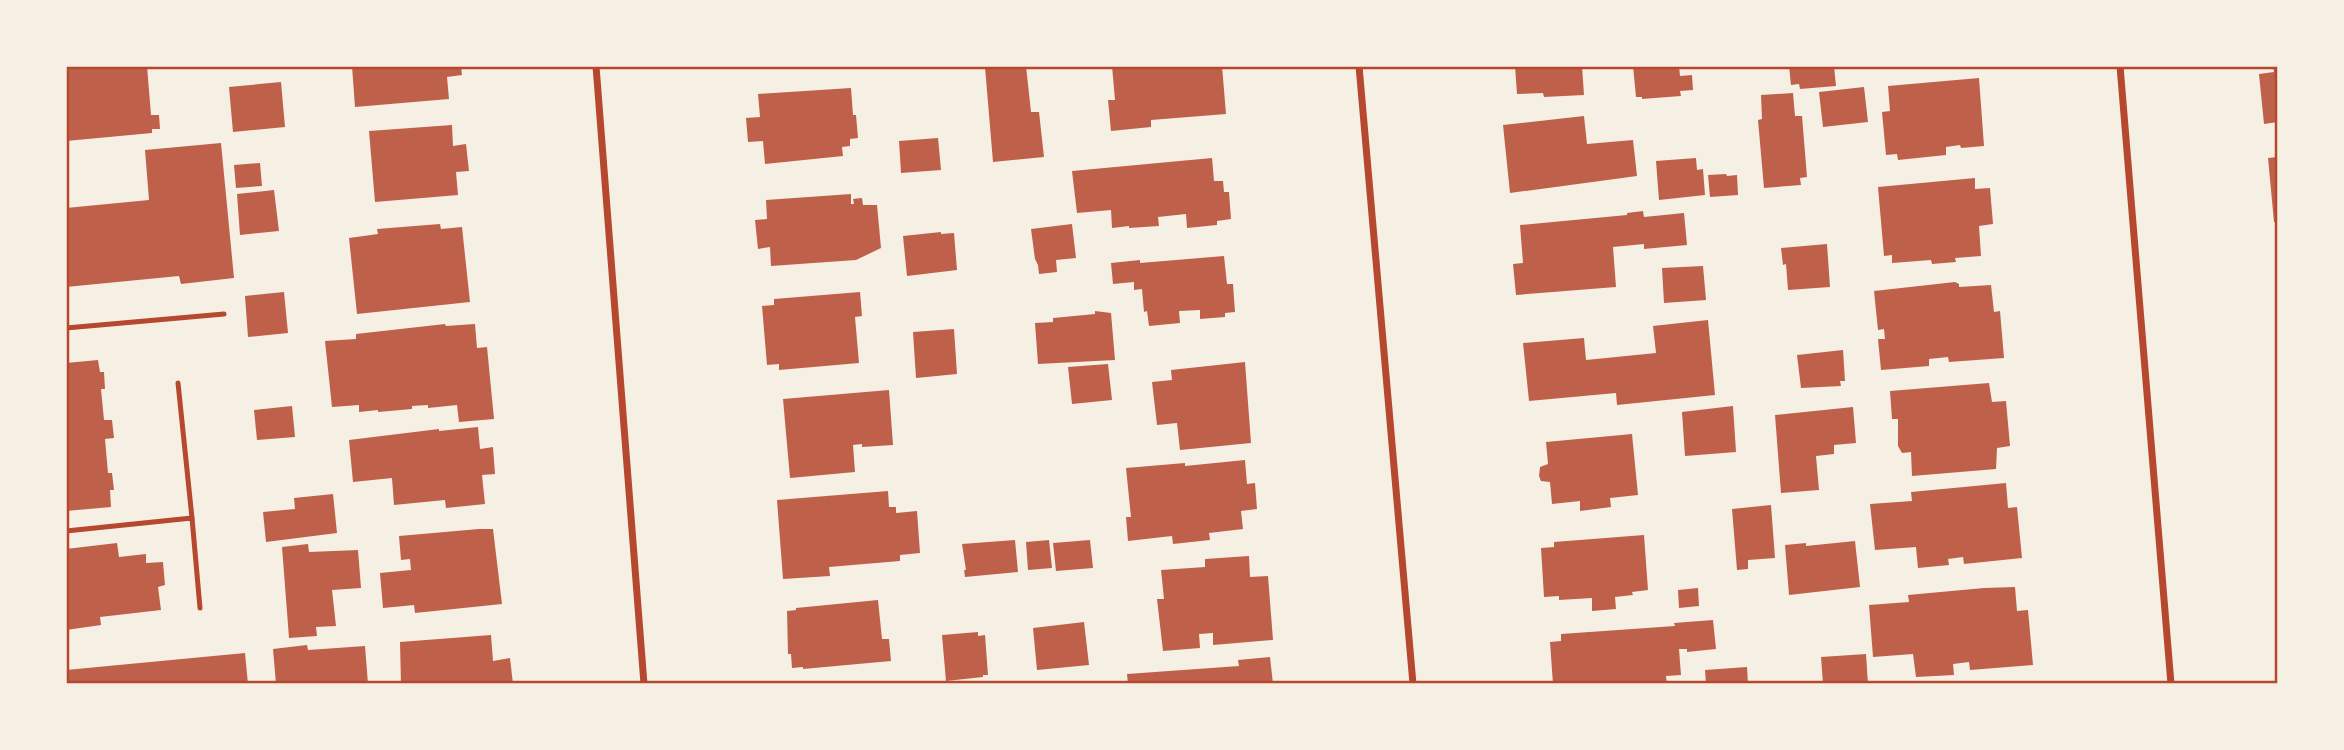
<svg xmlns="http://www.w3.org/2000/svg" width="2344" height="750" font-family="'DM Sans',sans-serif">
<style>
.building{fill:#bf614a}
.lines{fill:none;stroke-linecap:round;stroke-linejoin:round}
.service{stroke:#b5482f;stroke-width:5}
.minor{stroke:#b5482f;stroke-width:7}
.neatline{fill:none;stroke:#b5482f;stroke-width:2.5}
</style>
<rect width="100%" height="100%" fill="#f6efe4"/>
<g class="building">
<path d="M66,66H147L151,115H159L160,129H152V133L66,141Z"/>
<path d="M352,66H461L462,75L447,77L449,99L355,107Z"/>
<path d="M990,66H1026L1031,112H1039L1044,157L993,162L985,67Z"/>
<path d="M1112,66H1222L1226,114L1151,120V127L1111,131L1108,100H1115Z"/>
<path d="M1515,66H1582L1584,95L1544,97L1543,93L1517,94Z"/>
<path d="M1633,66H1679L1680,76L1692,75L1693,90L1680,91L1681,96L1642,99V97H1636Z"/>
<path d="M1789,66H1834L1836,86L1800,89L1799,84L1791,85Z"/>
<path d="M2273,66H2278V122L2264,124L2259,74L2274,72Z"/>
<path d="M1979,78L1984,146L1961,148L1960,145L1946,147V155L1898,160L1897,154L1886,155L1882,112L1890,111L1888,86Z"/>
<path d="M281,82L285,127L233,132L229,87Z"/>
<path d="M1864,87L1868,122L1823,127L1819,92Z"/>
<path d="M851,88L853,115H856L858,138L850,139V146L842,147L843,156L765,164L763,141L748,142L746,118L760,117L758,94Z"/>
<path d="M1793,93L1795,116H1802L1807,177L1800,178L1801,185L1764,188L1758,120L1762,119L1761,95Z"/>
<path d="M1584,116L1587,144L1633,140L1637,176L1510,193L1503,125Z"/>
<path d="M452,125L453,146L466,144L469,171L456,172L458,195L375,202L369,131Z"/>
<path d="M938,138L941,170L901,173L899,141Z"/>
<path d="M221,143L234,278L181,284L179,276L66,287V208L149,200L145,150Z"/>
<path d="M2278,157V222H2274L2268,158Z"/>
<path d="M1212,158L1214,181H1223L1224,192H1229L1231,219L1217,221V225L1187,228L1186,214L1158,217L1159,226L1129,228V226L1112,228L1111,210L1077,213L1072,171Z"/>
<path d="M1696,158L1697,170L1703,169L1705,195L1659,200L1656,161Z"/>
<path d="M260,163L262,186L236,188L234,165Z"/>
<path d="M1726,174L1727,176L1737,175L1738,195L1710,197L1708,175Z"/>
<path d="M1975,178V189L1990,188L1993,224L1979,226L1981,256L1955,258L1956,262L1932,264L1931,260L1892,263V255L1884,256L1878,187Z"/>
<path d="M274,190L279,231L240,235L237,194Z"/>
<path d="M851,194V204H854L853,199L862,198L863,205H877L881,248L856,260L771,266L770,247L758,249L755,220L767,219L766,200Z"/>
<path d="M1643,211L1644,217L1684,213L1687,245L1644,249V244L1613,247L1616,287L1516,295L1513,264L1523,263L1520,225L1627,215V213Z"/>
<path d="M440,224L441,229L462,227L470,302L357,314L349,238L378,234L377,229Z"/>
<path d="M1072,224L1076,258L1056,260L1057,272L1039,274L1038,265L1035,259L1031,229Z"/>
<path d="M941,232V234L954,233L957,270L907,276L903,236Z"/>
<path d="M1827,244L1830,287L1788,290L1786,264L1783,265L1781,248Z"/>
<path d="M1224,256L1227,284H1233L1235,312L1225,313V317L1200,319V310L1179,311L1180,323L1149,326L1147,311L1144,312L1142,289L1134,290V282L1113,284L1111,263L1140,260V263Z"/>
<path d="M1703,266L1706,300L1664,303L1662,268Z"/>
<path d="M1955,282L1959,284V287L1991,285L1994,312L2000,311L2004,358L1949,362L1948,357L1929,359V366L1881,370L1878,339H1885L1884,329L1878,330L1874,291Z"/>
<path d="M284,292L288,333L248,337L245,296Z"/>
<path d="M860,292L862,316L855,317L859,363L779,370V364L767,365L762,306L774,305V299Z"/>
<path d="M1095,311L1111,313L1115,360L1038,364L1035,323L1053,322V318L1095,314Z"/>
<path d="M1708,320L1715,395L1617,405L1616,393L1529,401L1523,343L1584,338L1586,360L1656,353L1653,326Z"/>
<path d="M445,324L446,326L475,324L477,348L487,347L494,419L459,422L457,405L428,408V405L412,406V409L378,412V410L359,412V405L332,407L325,341L356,339V334Z"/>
<path d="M954,329L957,374L916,378L913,332Z"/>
<path d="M1843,350L1845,381H1840L1841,386L1801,388L1797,355Z"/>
<path d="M98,360L100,372H104L105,389H101L104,420H112L114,438L105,439L108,473H112L114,490H110L111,507L66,511V363Z"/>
<path d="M1245,362L1251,443L1180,450L1177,423L1157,425L1152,382L1172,380L1171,370Z"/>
<path d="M1108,364L1112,400L1072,404L1068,367Z"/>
<path d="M1989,383L1992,402L2006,401L2010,446L1997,448L1996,469L1912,476L1911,452L1902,453L1898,446V419H1892L1890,391Z"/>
<path d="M889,390L893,445L862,447V444L853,445L855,472L790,478L783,399Z"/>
<path d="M292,406L295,437L257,440L254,410Z"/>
<path d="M1733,406L1736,452L1685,456L1682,412Z"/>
<path d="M1853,407L1856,443L1834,445V454L1816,456L1819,490L1781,493L1775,415Z"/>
<path d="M478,427L480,449L493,447L495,474L482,475L485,504L446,508L445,500L394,505L392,478L353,482L349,440L439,429V431Z"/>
<path d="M1632,434L1638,495L1610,498L1611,507L1580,511V501L1552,504L1550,482L1541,481L1539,476L1540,467L1548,464L1546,442Z"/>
<path d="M1245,460L1247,484L1255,483L1257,509L1241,511L1243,529L1209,533L1210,540L1173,544L1172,536L1128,541L1126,517H1131L1126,468L1185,463V466Z"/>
<path d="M2006,483L2008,508L2017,507L2022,558L1964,564L1963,557L1948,559L1949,565L1918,568L1916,547L1875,550L1870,504L1912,501L1911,492Z"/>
<path d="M888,491L889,507H896V513L917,511L920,553L900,555V561L829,567L830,576L783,579L777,500Z"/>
<path d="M333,494L337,533L266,542L263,512L295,509L294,498Z"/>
<path d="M1771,505L1775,558L1748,560V569L1737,570L1732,509Z"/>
<path d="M479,529H493L502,604L415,613L414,605L383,608L380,573L411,570L410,559L401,560L399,536Z"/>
<path d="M1644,535L1648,590L1632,592L1633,595L1615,597L1616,609L1592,611V598L1559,600V596L1544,597L1541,548L1554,547V542Z"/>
<path d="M1015,540L1018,572L965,577L964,570H966L962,544Z"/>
<path d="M1049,540L1052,568L1028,570L1026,542Z"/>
<path d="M1090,540L1093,568L1056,571L1053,543Z"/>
<path d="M1855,541L1860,587L1789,595L1785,545L1806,543V546Z"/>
<path d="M117,543L119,557L146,554V563L163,562L165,585L158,587L161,610L100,617L101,625L66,630V549Z"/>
<path d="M308,544L309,552L358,550L361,588L332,590L336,626L316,627L317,636L289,638L282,547Z"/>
<path d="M1249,556L1250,577L1268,576L1273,640L1213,645V633L1199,634L1200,648L1163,651L1157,599H1164L1161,570L1205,567V559Z"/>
<path d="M2015,587L2017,611L2028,610L2033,665L1970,670L1969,662L1953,664L1954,675L1916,677L1913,654L1873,657L1869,605L1909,602L1908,595L1984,588Z"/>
<path d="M1698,588L1699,606L1679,608L1678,590Z"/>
<path d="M878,600L882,639H889L891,661L803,669V667L792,668L791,654H788L787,611L796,610V608Z"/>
<path d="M1713,620L1716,649L1687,652V649H1679L1681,675L1666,676L1667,684H1553L1550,642L1561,641V634L1675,626L1674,623Z"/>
<path d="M1084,622L1089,665L1037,670L1033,628Z"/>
<path d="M978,632V636L985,635L988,675H983V677L946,681L942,635Z"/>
<path d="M491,635L493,661L510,658L513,684H401L400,642Z"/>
<path d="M307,645L308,650L365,646L368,684H276L273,649Z"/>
<path d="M245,653L248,684H66V670Z"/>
<path d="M1866,654L1868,684H1823L1821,657Z"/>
<path d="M1270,657L1273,684H1128L1127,674L1239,666L1238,660Z"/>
<path d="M1747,667L1748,684H1706L1705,670Z"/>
</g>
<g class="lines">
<g class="service">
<path d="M66,328L224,314"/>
<path d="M178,383L192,518"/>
<path d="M66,531L192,518L200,608"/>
</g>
<g class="minor">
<path d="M596,66L644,684"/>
<path d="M1359,66L1413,684"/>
<path d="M2120,66L2171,684"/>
</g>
</g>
<rect width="2344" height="750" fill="none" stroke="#f6efe4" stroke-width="136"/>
<rect x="68" y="68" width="2208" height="614" class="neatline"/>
</svg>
